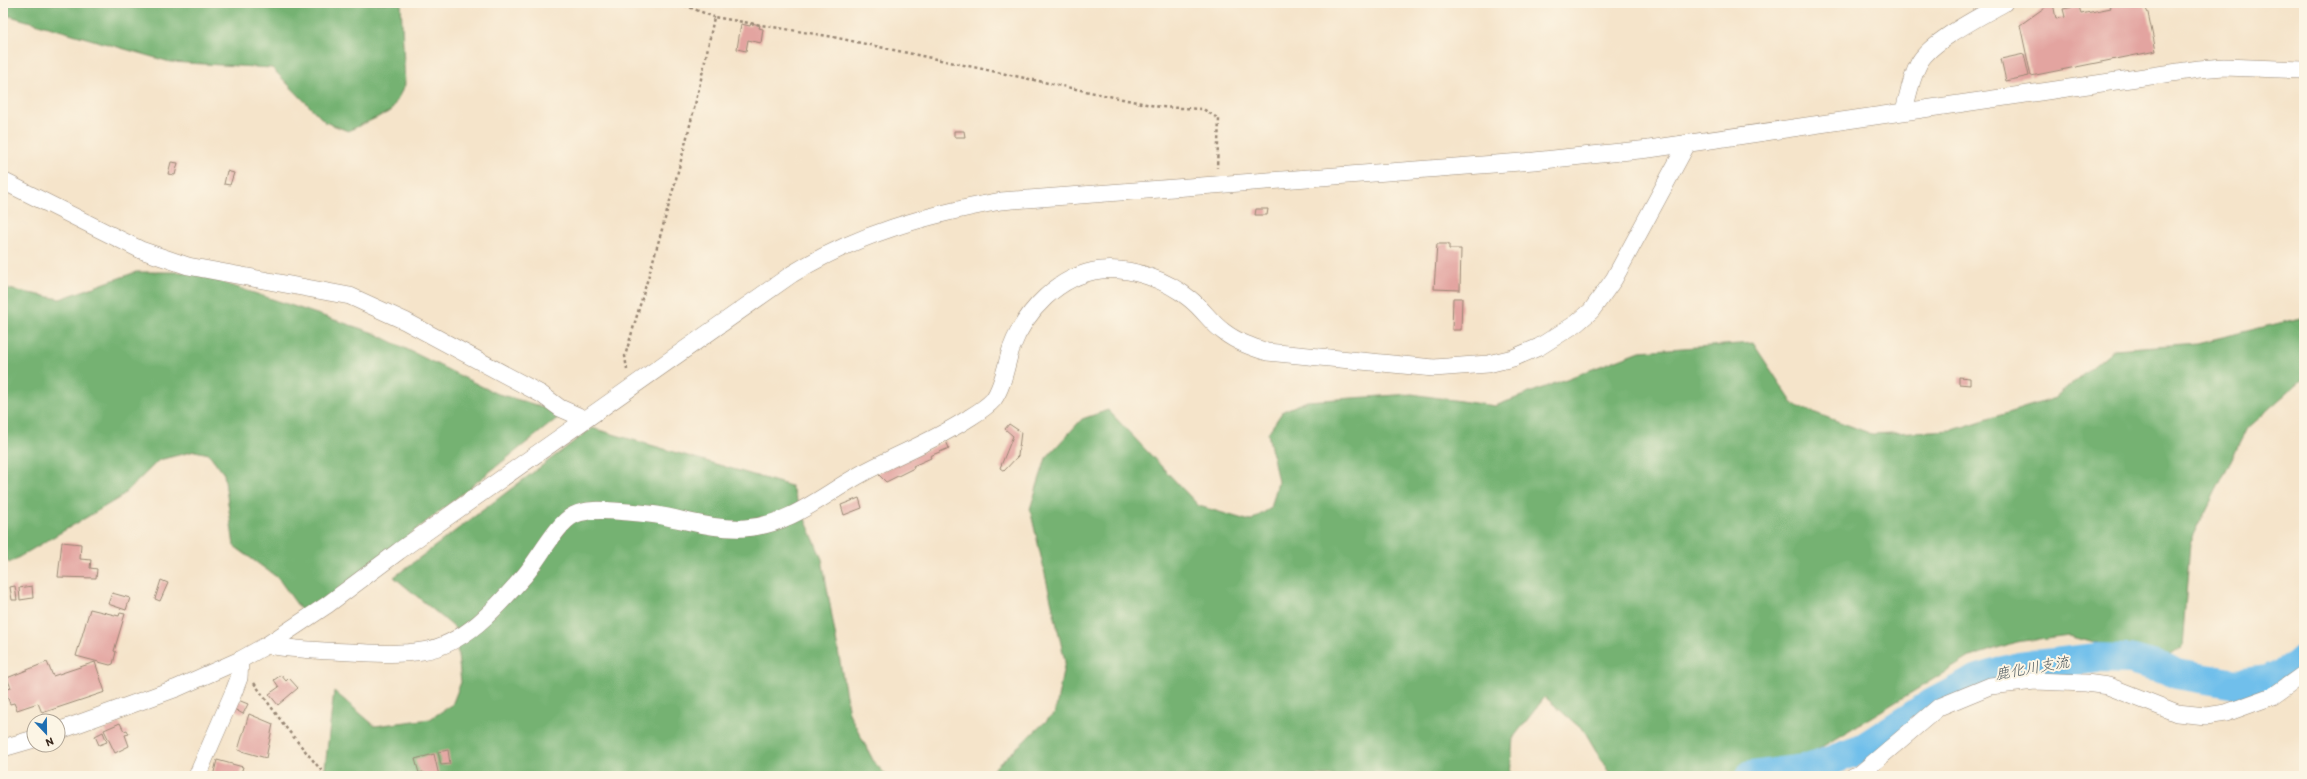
<svg xmlns="http://www.w3.org/2000/svg" width="2307" height="779" font-family="Itim,'Klee One',sans-serif">
<style>
.forest{fill:#75b272;stroke:#586e48}
.lines{fill:none;stroke-linecap:round;stroke-linejoin:round}
.river{stroke:#70bfeb;stroke-width:30}
.building{fill:#e3a4a0}
.minor-casing{stroke:#988774;stroke-width:18}
.path{stroke:#988774;stroke-width:2.5;stroke-dasharray:3 3;stroke-linecap:butt}
.minor{stroke:#fff;stroke-width:17}
.labels{text-anchor:middle;dominant-baseline:central;stroke-width:4;stroke-linejoin:round;paint-order:stroke}
.water-label{font-size:15px;font-style:italic;fill:#4b575c;stroke:#fcf5e5}
</style>
<rect width="100%" height="100%" fill="#fcf5e5"/>
<filter id="ink" filterUnits="userSpaceOnUse"><feTurbulence type="fractalNoise" baseFrequency=".025" numOctaves="2"/><feDisplacementMap in="SourceGraphic" scale="8" xChannelSelector="R" yChannelSelector="G"/><feConvolveMatrix kernelMatrix="1 2 1 2 8 2 1 2 1" color-interpolation-filters="sRGB"/></filter>
<filter id="wash" filterUnits="userSpaceOnUse"><feTurbulence type="fractalNoise" baseFrequency=".012" numOctaves="4" result="noise"/><feDisplacementMap in="SourceGraphic" scale="16" xChannelSelector="R" yChannelSelector="G"/><feGaussianBlur stdDeviation="0.9" result="paint"/><feColorMatrix in="noise" values="0 0 0 0 0 0 0 0 0 0 0 0 0 0 0 0 0 1.4 0 .05"/><feComposite in="paint" operator="in"/></filter>
<g filter="url(#wash)">
<rect width="100%" height="100%" fill="#f5e4ca"/>
<g class="forest">
<path d="M3,3H401L405,85L391,111L348,131L325,122L272,68L170,62L3,14Z"/>
<path d="M136,272H191L374,333L495,393L564,413L306,617L278,578L234,546L224,474L209,454L195,451L159,460L121,497L9,563L3,552V277L8,289L60,299Z"/>
<path d="M2304,317V378L2247,428L2190,543L2182,647L2161,660L2069,635L2016,642L1970,657L1810,754L1749,776H1611L1585,732L1545,697L1513,738L1510,776H977L990,772L1055,713L1065,661L1030,509L1046,458L1082,419L1108,410L1199,506L1250,521L1271,508L1278,482L1268,433L1283,411L1307,401L1412,394L1495,406L1640,351L1753,343L1794,405L1872,434L1953,430L2055,398L2114,349L2198,343Z"/>
<path d="M592,428L791,486L822,559L849,713L874,762L887,776H324L334,691L375,726L430,719L452,705L461,682L455,628L394,577Z"/>
</g>
<g class="lines">
<path class="river" d="M1750,776L1810,768L1860,750L1931,704L1978,679L2018,667L2097,658L2130,659L2167,669L2176,674L2236,684L2267,680L2296,666L2304,659"/>
</g>
<g id="blocks">
<g class="building">
<path d="M2051,3H2053L2056,19L2065,17L2063,9L2079,6L2081,14L2111,8L2110,6L2124,3H2143L2148,13L2156,51L2031,76L2020,25Z"/>
<path d="M751,23L760,25L759,28L763,29L761,43L748,40L746,51L737,49L741,24L750,26Z"/>
<path d="M2024,54L2029,76L2006,81L2001,59Z"/>
<path d="M954,131H964L965,137H954Z"/>
<path d="M171,162L178,163L175,175L168,174Z"/>
<path d="M227,171L234,173L230,185L224,184Z"/>
<path d="M1256,209H1268L1267,215H1255Z"/>
<path d="M1437,244H1449V249H1461L1460,290L1434,289Z"/>
<path d="M1453,298H1462L1461,330H1452Z"/>
<path d="M1959,377L1970,378V385L1959,384Z"/>
<path d="M1009,424L1021,432L1018,456L1004,471L1000,468L1013,436L1005,429Z"/>
<path d="M946,441L949,448L930,456L931,458L913,466L914,468L886,482L877,473Z"/>
<path d="M859,498L862,508L844,515L841,505Z"/>
<path d="M62,542L81,544L80,559L91,560L90,568L97,569L96,578L58,577Z"/>
<path d="M161,580L168,583L160,601L155,599Z"/>
<path d="M15,586L17,600H12L10,587Z"/>
<path d="M32,586L33,598L20,600L19,588Z"/>
<path d="M112,593L130,598L126,610L108,604Z"/>
<path d="M90,609L119,616L120,613L125,614L114,651L116,652L113,664L110,665L76,656Z"/>
<path d="M47,662L53,676L95,662L105,692L42,713L38,703L17,710L14,703L10,704L5,690L11,688L7,678Z"/>
<path d="M281,675L286,681L289,678L298,688L278,705L269,694L279,687L274,680Z"/>
<path d="M238,700L248,704L243,714L234,709Z"/>
<path d="M249,714L273,724L266,758L238,750Z"/>
<path d="M120,723L124,731L127,730L129,734L125,735L129,746L115,753L104,730Z"/>
<path d="M103,732L107,742L99,745L95,736Z"/>
<path d="M448,750L450,764L441,765L438,752Z"/>
<path d="M434,754L439,776H424L423,772L419,773L415,759Z"/>
<path d="M217,760L243,767L240,776H213Z"/>
</g>
</g>
</g>
<g filter="url(#ink)">
<use href="#blocks" fill-opacity="0" stroke="#988774" stroke-width="1"/>
<g class="lines">
<g class="minor-casing">
<g id="minor">
<path d="M1904,111C1908,95 1911,78 1919,63C1931,41 1981,16 2004,3"/>
<path d="M3,181L141,250L188,266L350,296L405,321L541,394L560,408L585,419"/>
<path d="M267,645C295,650 322,651 350,652C374,653 398,655 422,651C465,645 498,606 525,575C538,560 558,522 574,515C586,509 602,510 615,511C629,512 643,513 657,515C686,520 715,530 745,528C791,525 824,494 863,473C898,454 936,440 969,418C977,413 987,407 993,400C1003,387 1006,365 1011,349C1025,311 1059,275 1101,270C1131,267 1167,280 1190,299C1203,309 1211,323 1224,332C1237,342 1252,347 1267,352L1434,368L1488,364L1513,358L1539,347L1577,323L1591,311L1614,279L1687,144"/>
<path d="M58,731L177,688L240,660L267,645L327,605L399,551L792,274C857,234 926,215 1001,201L1534,161L1649,149L2199,69L2224,67L2304,70"/>
<path d="M3,748L34,739"/>
<path d="M197,776L234,691L239,678L240,660"/>
<path d="M1854,776L1860,774L1939,707L1990,686L2035,681L2086,683L2108,686L2177,713L2206,716L2226,713L2273,696L2304,674"/>
</g>
</g>
<g class="path">
<path d="M679,3L714,17"/>
<path d="M627,370L625,356C658,244 692,132 714,17L833,37L1160,107L1203,109L1219,119L1217,168"/>
<path d="M254,683L287,729L326,776"/>
</g>
<use href="#minor" class="minor"/>
</g>
</g>
<g class="labels">
<g class="water-label">
<text transform="translate(2032 668) rotate(-10)">鹿化川支流</text>
</g>
</g>
<rect width="2307" height="779" fill="none" stroke="#fcf5e5" stroke-width="16"/>
<g transform="translate(46 733) rotate(158)"><circle r="19" fill="#fcf5e5" stroke="#afa495"/>
<path d="M0-3L7 15L0 10L-7 15Z" fill="#1f6fb2"/>
<text y="-6" font-size="11" font-weight="bold" text-anchor="middle" fill="#3b2a1e">N</text>
</g>
</svg>
